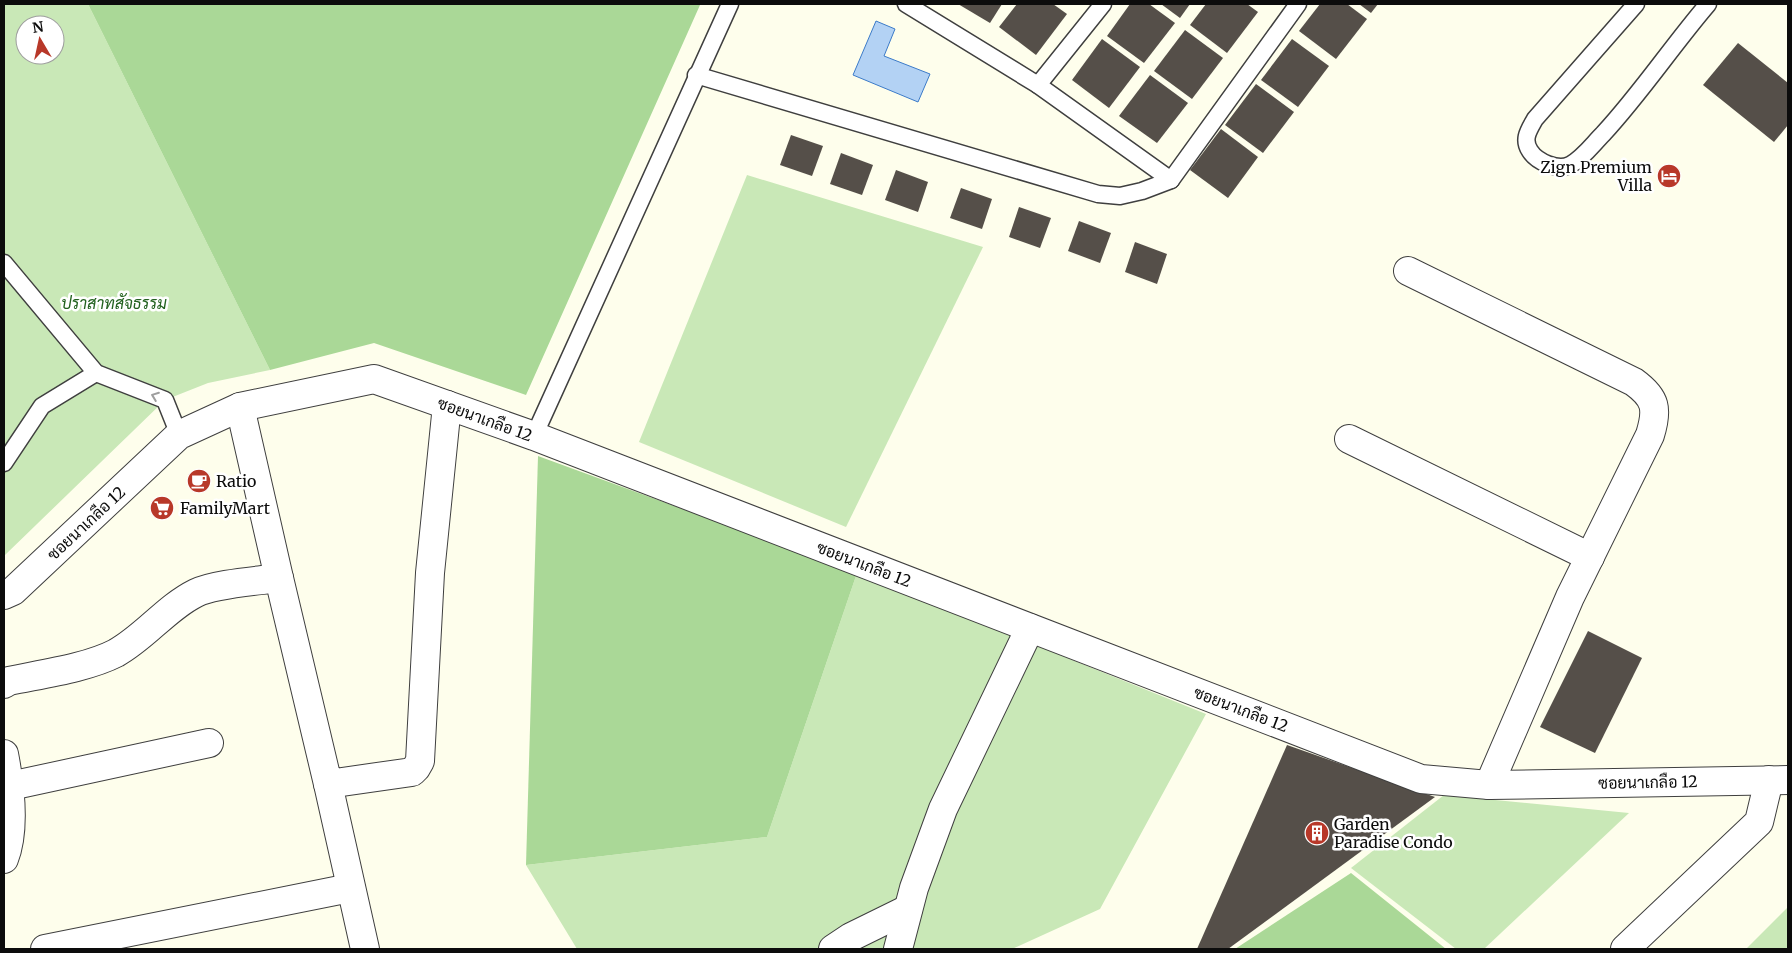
<svg xmlns="http://www.w3.org/2000/svg" width="1792" height="953" font-family="Merriweather,Sarabun,serif">
<style>
.green{fill:#c9e8b7;fill-rule:evenodd}
.forest{fill:#aad897}
.water{fill:#b3d2f4;stroke:#3c7bc9}
.building{fill:#554f49}
.lines{fill:none;stroke-linecap:round;stroke-linejoin:round}
.lane-casing{stroke:#3f3f3f;stroke-width:19}
.street-casing{stroke:#3f3f3f;stroke-width:30}
.lane{stroke:#fff;stroke-width:16}
.street{stroke:#fff;stroke-width:28}
.oneway{stroke:#9e9e9e}
.labels{text-anchor:middle;dominant-baseline:central;stroke-width:5;stroke-linejoin:round;paint-order:stroke}
.poi-label{font-size:16px;fill:#0c0c0c;stroke:#fff;text-anchor:start}
.park-label{font-size:16px;font-style:italic;fill:#23621f;stroke:#fff}
.street-label{font-size:16px;fill:#0c0c0c;stroke:#fff}
</style>
<rect width="100%" height="100%" fill="#fefeec"/>
<g class="green">
<path d="M4,4H88L270,370L208,383L165,400L4,556ZM25,25H55V55H25Z"/>
<path d="M747,175L983,247L846,527L639,442Z"/>
<path d="M857,573L1206,714L1100,909L1012,949H577L526,865L767,837Z"/>
<path d="M1444,795L1629,813L1484,949H1456L1351,868Z"/>
<path d="M1788,907V949H1746Z"/>
</g>
<g class="forest">
<path d="M88,4H699L700,5L526,395L374,343L270,370Z"/>
<path d="M538,456L857,573L767,837L526,865Z"/>
<path d="M1351,873L1446,949H1235Z"/>
</g>
<path class="water" d="M876,21L895,29L884,56L930,74L918,102L853,75Z"/>
<g class="building">
<path d="M958,4H1002L990,23Z"/>
<path d="M1017,4H1053L1067,14L1036,55L999,27Z"/>
<path d="M1130,4H1149L1175,23L1144,63L1107,36Z"/>
<path d="M1161,4H1190L1180,18Z"/>
<path d="M1206,4H1247L1258,12L1227,53L1190,25Z"/>
<path d="M1320,4H1347L1367,19L1336,59L1299,31Z"/>
<path d="M1359,4H1378L1371,13Z"/>
<path d="M1185,30L1223,58L1192,99L1154,71Z"/>
<path d="M1102,39L1140,67L1109,108L1072,80Z"/>
<path d="M1292,39L1329,66L1298,107L1261,80Z"/>
<path d="M1738,43L1788,83V125L1774,142L1703,85Z"/>
<path d="M1150,75L1188,103L1157,143L1119,116Z"/>
<path d="M1256,84L1294,112L1263,153L1225,125Z"/>
<path d="M1221,129L1258,157L1228,198L1190,170Z"/>
<path d="M791,135L823,146L812,176L780,165Z"/>
<path d="M841,153L873,165L862,195L830,184Z"/>
<path d="M896,170L928,182L918,212L885,200Z"/>
<path d="M961,188L992,199L982,229L950,218Z"/>
<path d="M1019,207L1051,218L1040,248L1009,237Z"/>
<path d="M1079,221L1111,233L1100,263L1068,251Z"/>
<path d="M1135,242L1167,254L1157,284L1125,272Z"/>
<path d="M1588,631L1642,658L1595,753L1540,727Z"/>
<path d="M1287,745L1435,797L1228,949H1197Z"/>
</g>
<g class="lines">
<g class="lane-casing">
<g id="lane">
<path d="M906,4L1038,85L1171,180"/>
<path d="M1636,4L1535,119C1529,130 1522,139 1530,151C1537,162 1558,171 1570,165C1583,158 1593,144 1603,134C1641,93 1672,46 1708,4"/>
<path d="M696,75L1098,194L1120,196L1142,191L1171,180L1298,4"/>
<path d="M1038,85L1103,4"/>
<path d="M4,263L96,373L165,400L179,435"/>
<path d="M534,436L730,4"/>
<path d="M4,463L42,406L96,373"/>
</g>
</g>
<g class="street-casing">
<g id="street">
<path d="M1408,271L1634,382C1656,398 1658,409 1650,435L1570,597L1489,785"/>
<path d="M240,407L279,578"/>
<path d="M1349,439L1590,557"/>
<path d="M4,595L13,591L179,435L240,407L374,379L534,436L1421,779L1489,785L1788,780"/>
<path d="M4,684L9,681C42,674 87,668 116,653C145,637 166,608 196,593C214,584 257,581 279,578L328,784L412,772L416,768L420,761L430,573L447,405"/>
<path d="M4,754C10,785 16,829 4,859"/>
<path d="M328,784L365,949"/>
<path d="M10,786L209,743"/>
<path d="M45,949L350,888"/>
<path d="M833,949L851,937L908,909"/>
<path d="M898,949L914,888L943,809L1030,628"/>
<path d="M1625,949L1759,822L1769,780"/>
</g>
</g>
<use href="#lane" class="lane"/>
<use href="#street" class="street"/>
</g>
<defs><path id="oneway-chevron" d="M-2-3.5L2.5 0L-2 3.5" fill="none" stroke-width="1.6" stroke-linecap="round" stroke-linejoin="round" transform="scale(1.25)"/></defs>
<use class="oneway" href="#oneway-chevron" transform="translate(155 396) rotate(-159)"/>
<defs>
<g id="hotel-disc" transform="scale(1.25)"><circle r="9.5" fill="#b83829" stroke="#fff"/><path d="M-6-4.5h1.5V1H6V5H4.5V3h-9V5H-6ZM-4 0a1.8 1.8 0 1 1 3.6 0ZM.5 0V-2.5h3Q6-2.5 6 0Z" fill="#fff"/></g>
<g id="cafe-disc" transform="scale(1.25)"><circle r="9.5" fill="#b83829" stroke="#fff"/><path d="M-5.5-4.5H6V0H3Q3 3.5 0 3.5H-2.5Q-5.5 3.5-5.5 0ZM3-3.2v2h1.7v-2ZM-6 4.5H4V6H-6Z" fill="#fff"/></g>
<g id="supermarket-disc" transform="scale(1.25)"><circle r="9.5" fill="#b83829" stroke="#fff"/><path d="M-6-5.5h2.5l.6 2H6L4.5 2H-2.5L-4.4-4H-6ZM-1.5 3.2a1.3 1.3 0 1 0 .1 0ZM3 3.2a1.3 1.3 0 1 0 .1 0Z" fill="#fff"/></g>
<g id="building-disc" transform="scale(1.25)"><circle r="9.5" fill="#b83829" stroke="#fff"/><path d="M-4-6H4V6H1V3H-1V6H-4ZM-2.5-4.3h1.7v1.8h-1.7ZM.8-4.3h1.7v1.8H.8ZM-2.5-1h1.7V.8h-1.7ZM.8-1h1.7V.8H.8Z" fill="#fff"/></g>
</defs>
<g fill-rule="evenodd">
<use href="#hotel-disc" x="1669" y="176"/>
<use href="#cafe-disc" x="199" y="481"/>
<use href="#supermarket-disc" x="162" y="508"/>
<use href="#building-disc" x="1317" y="833"/>
</g>
<g class="labels">
<g class="poi-label">
<text x="1652" y="167" text-anchor="end">Zign Premium<tspan x="1652" dy="18">Villa</tspan></text>
<text x="216" y="481">Ratio</text>
<text x="180" y="508">FamilyMart</text>
<text x="1334" y="824">Garden<tspan x="1334" dy="18">Paradise Condo</tspan></text>
</g>
<g class="park-label">
<text x="114" y="303">ปราสาทสัจธรรม</text>
</g>
<g class="street-label">
<text transform="translate(485 419) rotate(20)">ซอยนาเกลือ 12</text>
<text transform="translate(86 523) rotate(-43)">ซอยนาเกลือ 12</text>
<text transform="translate(864 564) rotate(21)">ซอยนาเกลือ 12</text>
<text transform="translate(1241 709) rotate(21)">ซอยนาเกลือ 12</text>
<text transform="translate(1648 782) rotate(-1)">ซอยนาเกลือ 12</text>
</g>
</g>
<rect width="1792" height="953" fill="none" stroke="#0c0c0c" stroke-width="10"/>
<g transform="translate(40 40) rotate(351)"><circle r="24" fill="#ffffff" stroke="#9e9e9e"/>
<path d="M0-4L9 19L0 12L-9 19Z" fill="#b83829"/>
<text y="-8" font-size="14" font-weight="bold" text-anchor="middle" fill="#0c0c0c">N</text>
</g>
</svg>
